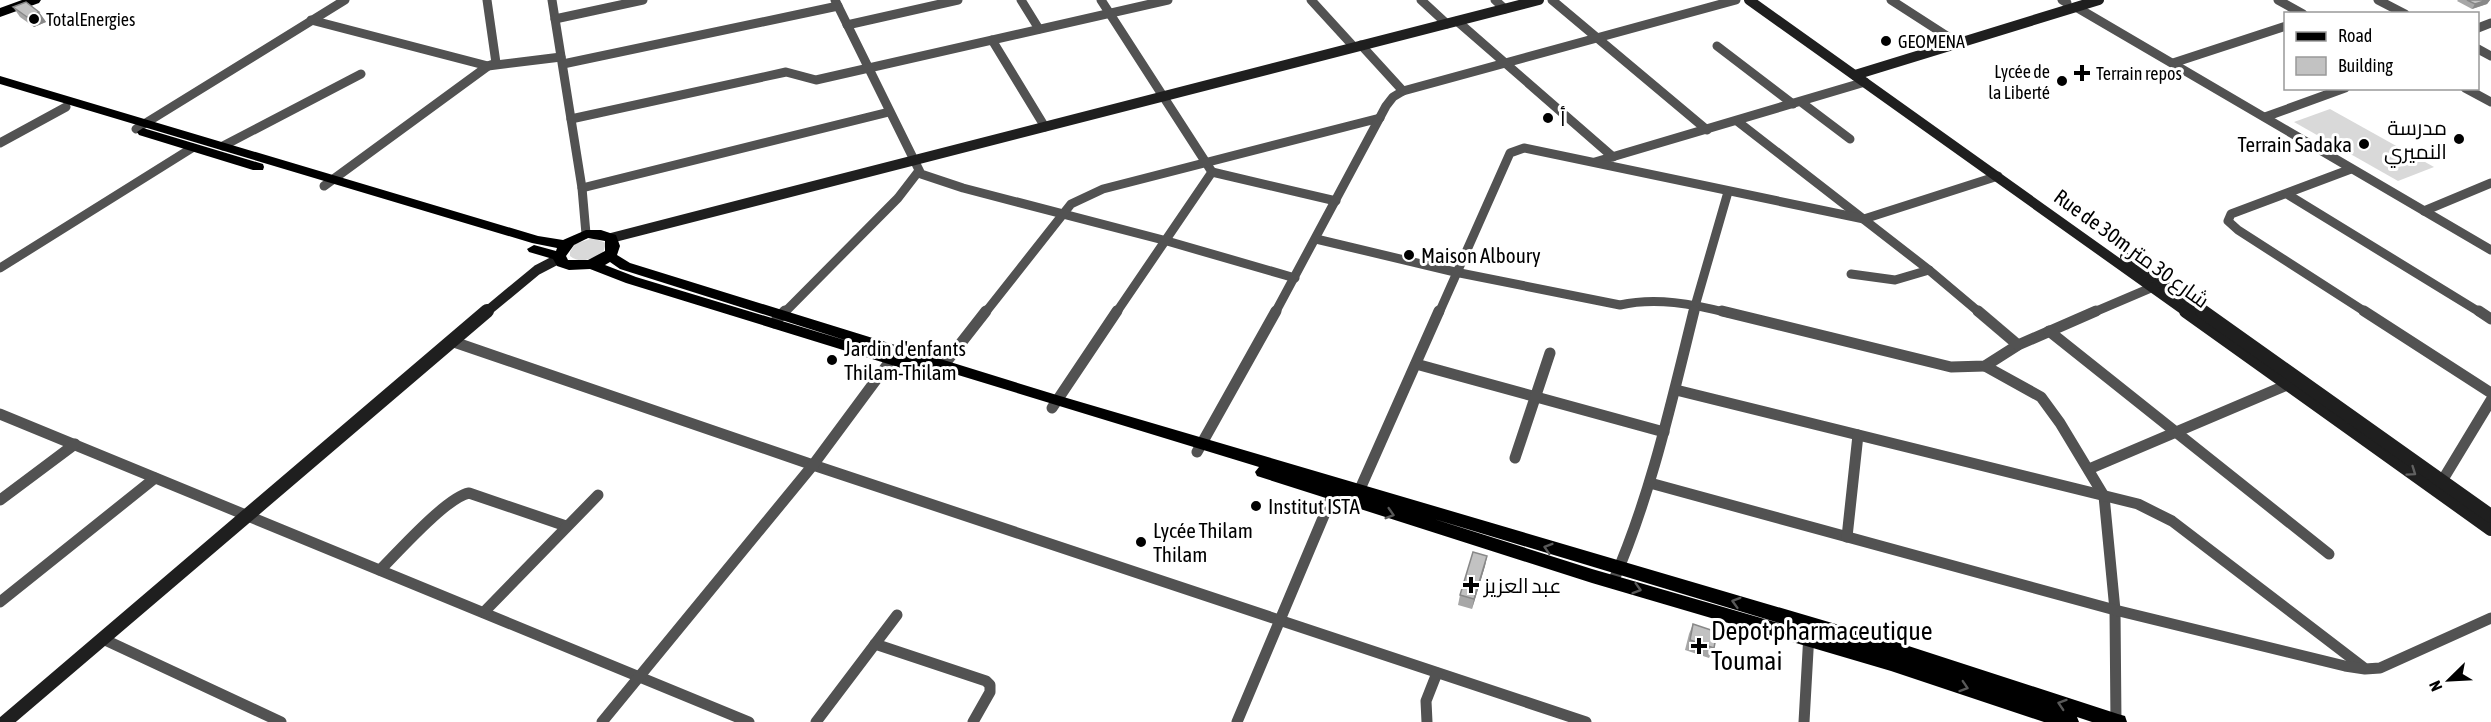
<svg xmlns="http://www.w3.org/2000/svg" width="2491" height="722" font-family="'Asap Condensed',Cairo,sans-serif">
<style>
.green{fill:#d9d9d9}
.lines{fill:none;stroke-linecap:round;stroke-linejoin:round}
.street-far1{stroke:#525252;stroke-width:9}
.street{stroke:#525252;stroke-width:11}
.secondary-far1{stroke:#1f1f1f;stroke-width:10}
.secondary{stroke:#1f1f1f;stroke-width:14}
.primary{fill:#000;fill-rule:evenodd}
.highway{fill:#000;fill-rule:evenodd}
.wall{fill:#a7a7a7}
.shaded-wall{fill:#888}
.building{fill:#c2c2c2;stroke:#888;stroke-width:1.5}
.oneway{stroke:#626262}
.oneway2{stroke:#595959}
.poi-dot{fill:#000;stroke:#fff;stroke-width:2}
.labels{text-anchor:middle;dominant-baseline:central;stroke-width:6;stroke-linejoin:round;paint-order:stroke}
.far-poi-label{font-size:18px;fill:#000;stroke:#fff;text-anchor:start}
.poi-label{font-size:21px;fill:#000;stroke:#fff;text-anchor:start}
.street-label{font-size:21px;fill:#000;stroke:#fff}
.near-poi-label{font-size:26px;fill:#000;stroke:#fff;text-anchor:start}
</style>
<rect width="100%" height="100%" fill="#fff"/>
<g class="green">
<path d="M2330,109L2434,167L2398,181L2294,122Z"/>
<path d="M593,238L606,243L603,253C592,258 581,265 570,256V252L575,244Z"/>
</g>
<g class="lines">
<g class="street-far1">
<path d="M552,0L582,188L586,234"/>
<path d="M835,0L921,174L963,188L1167,241L1295,278"/>
<path d="M1021,0L1039,29"/>
<path d="M1101,0L1212,172L1116,313"/>
<path d="M1311,0L1354,47"/>
<path d="M1421,0L1447,24"/>
<path d="M1495,0L1505,9"/>
<path d="M1552,0L1707,130"/>
<path d="M1891,0L1950,38"/>
<path d="M2062,0L2067,3"/>
<path d="M2278,0L2303,14"/>
<path d="M2378,0L2405,14"/>
<path d="M2076,7L2491,250"/>
<path d="M555,19L643,0"/>
<path d="M311,20L488,66L561,57"/>
<path d="M1457,21L1613,157"/>
<path d="M847,25L958,0"/>
<path d="M2478,28L2491,23"/>
<path d="M992,40L1045,127"/>
<path d="M1361,45L1403,91"/>
<path d="M1717,46L1793,104"/>
<path d="M2478,49L2491,56"/>
<path d="M2173,63L2286,26"/>
<path d="M563,64L838,6"/>
<path d="M2465,88L2491,102"/>
<path d="M1801,102L1850,139"/>
<path d="M2265,117L2345,88"/>
<path d="M571,119L786,72L816,80L1168,0"/>
<path d="M1737,121L1929,270L1980,313"/>
<path d="M136,129L345,0"/>
<path d="M0,143L66,107"/>
<path d="M223,146L361,74"/>
<path d="M1595,162L1865,82"/>
<path d="M2351,169L2231,214L2228,221L2238,230L2367,313"/>
<path d="M1212,172L1336,201"/>
<path d="M324,186L488,66L496,63L487,0"/>
<path d="M582,188L889,112"/>
<path d="M2287,194L2481,313"/>
<path d="M2424,211L2491,183"/>
<path d="M1316,239L1455,272L1620,305C1656,297 1693,304 1728,313"/>
<path d="M0,268L192,148"/>
<path d="M1851,274L1895,280L1929,270"/>
<path d="M784,313L898,198L918,172"/>
<path d="M985,313L1071,204L1103,189L1380,118"/>
<path d="M1275,313L1386,106L1393,97L1403,91L1736,0"/>
<path d="M1439,313L1510,153L1524,148L1864,219L1998,176"/>
<path d="M1693,313L1728,192"/>
<path d="M2092,313L2153,287"/>
</g>
<g class="street">
<path d="M1722,311L1951,367L1985,366L2018,345L2096,311"/>
<path d="M1978,311L2018,345"/>
<path d="M2364,311L2491,393"/>
<path d="M2479,311L2491,319"/>
<path d="M774,323L785,311"/>
<path d="M2049,331L2329,554"/>
<path d="M451,341L813,465L1586,722"/>
<path d="M1416,364L1664,432"/>
<path d="M943,366L986,311"/>
<path d="M1985,366L2041,397L2060,423L2104,496L2115,610L2116,722"/>
<path d="M1676,390L2138,504L2172,521L2363,667"/>
<path d="M1052,408L1117,311"/>
<path d="M0,414L749,722"/>
<path d="M1197,452L1276,311"/>
<path d="M1515,458L1550,353"/>
<path d="M2089,469L2289,384"/>
<path d="M1650,483L2115,610L2345,666L2365,669L2380,668L2491,618"/>
<path d="M2436,485L2442,481L2491,400"/>
<path d="M1356,498L1439,311"/>
<path d="M0,500L75,444"/>
<path d="M1847,537L1858,435"/>
<path d="M380,570C398,552 447,497 469,493L566,526"/>
<path d="M1613,582C1651,495 1671,404 1694,311"/>
<path d="M0,602L155,478"/>
<path d="M484,612L598,495"/>
<path d="M103,639L281,722"/>
<path d="M875,644L986,681L990,685V692L973,722"/>
<path d="M602,722L813,465L896,353"/>
<path d="M816,722L897,615"/>
<path d="M1237,722L1336,487"/>
<path d="M1427,722L1426,701L1437,673"/>
<path d="M1804,722L1809,633"/>
</g>
<g class="secondary-far1">
<path d="M1749,0L2188,313"/>
<path d="M1855,75L2099,0"/>
<path d="M611,238L1539,0"/>
<path d="M2125,257L2204,313"/>
<path d="M485,313L537,270L560,258"/>
</g>
<g class="secondary">
<path d="M2186,311L2491,529"/>
<path d="M2202,311L2491,516"/>
<path d="M5,722L487,311"/>
</g>
<g class="primary">
<path d="M0,76L538,236L563,240L586,230H601L616,235L620,246L617,255L630,263L1060,396L1890,640L2118,714L2125,716L2127,722H2092L2077,717L2079,722H2044L1891,671L1592,583L1257,476L1255,472L1259,467L922,364L924,367L921,371H911L626,283L590,269L569,270L557,266L553,259L529,252L527,249L534,245L556,251L557,248L532,243L0,84ZM588,238L605,241V251L588,260H568L566,256L574,245ZM610,262L620,269L851,342L636,277L605,265ZM1434,519L1799,629L1592,569Z"/>
<path d="M143,128L263,164L264,167L263,170H253L139,135L137,132Z"/>
</g>
<path class="highway" d="M22,0H41L39,3L0,17V8Z"/>
</g>
<g class="wall">
<path d="M2458,0H2490L2487,4L2472,9L2457,1Z"/>
<path d="M13,7L39,12L46,22L34,27L20,17Z"/>
<path d="M1487,556L1485,566L1472,609L1458,605L1460,595Z"/>
<path d="M1693,624L1714,648L1709,658L1685,650L1689,634Z"/>
</g>
<g class="shaded-wall">
<path d="M2487,0H2490L2487,4L2472,9L2475,4Z"/>
<path d="M39,12L46,22L34,27L27,17Z"/>
<path d="M1487,556L1485,566L1472,609L1474,599Z"/>
</g>
<g class="building">
<path d="M2467,0H2487L2475,4Z"/>
<path d="M26,2L39,12L27,17L13,7Z"/>
<path d="M1473,552L1487,556L1474,599L1460,595Z"/>
<path d="M1693,624L1717,632L1714,648L1690,640Z"/>
</g>
<defs><path id="oneway-chevron" d="M-2-3.5L2.5 0L-2 3.5" fill="none" stroke-width="1.6" stroke-linecap="round" stroke-linejoin="round" transform="scale(1.5)"/></defs>
<use class="oneway" href="#oneway-chevron" transform="translate(2412 472) rotate(35)"/>
<g class="oneway2">
<use href="#oneway-chevron" transform="translate(1390 514) rotate(17)"/>
<use href="#oneway-chevron" transform="translate(1548 548) rotate(-163)"/>
<use href="#oneway-chevron" transform="translate(1637 589) rotate(16)"/>
<use href="#oneway-chevron" transform="translate(1736 602) rotate(-164)"/>
<use href="#oneway-chevron" transform="translate(1964 687) rotate(18)"/>
<use href="#oneway-chevron" transform="translate(2062 704) rotate(-162)"/>
</g>
<g class="poi-dot">
<circle cx="34" cy="19" r="6"/>
<circle cx="1886" cy="41" r="6"/>
<path d="M2079 64h6v6h6v6h-6v6h-6v-6h-6v-6h6z"/>
<circle cx="2062" cy="81" r="6"/>
<circle cx="1548" cy="118" r="6"/>
<circle cx="2459" cy="139" r="6"/>
<circle cx="2364" cy="144" r="6"/>
<circle cx="1409" cy="255" r="6"/>
<circle cx="832" cy="360" r="6"/>
<circle cx="1256" cy="506" r="6"/>
<circle cx="1141" cy="542" r="6"/>
<path d="M1468 576h6v6h6v6h-6v6h-6v-6h-6v-6h6z"/>
<path d="M1696 637h6v6h6v6h-6v6h-6v-6h-6v-6h6z"/>
</g>
<g class="labels">
<g class="far-poi-label">
<text x="46" y="19">TotalEnergies</text>
<text x="1898" y="41">GEOMENA</text>
<text x="2050" y="71" text-anchor="end">Lycée de<tspan x="2050" dy="21">la Liberté</tspan></text>
<text x="2096" y="73">Terrain repos</text>
</g>
<g class="poi-label">
<text x="1560" y="118">أ</text>
<text x="2447" y="127" text-anchor="end">مدرسة<tspan x="2447" dy="24">النميري</tspan></text>
<text x="2352" y="144" text-anchor="end">Terrain Sadaka</text>
<text x="1421" y="255">Maison Alboury</text>
<text x="844" y="348">Jardin d'enfants<tspan x="844" dy="24">Thilam-Thilam</tspan></text>
<text x="1268" y="506">Institut ISTA</text>
<text x="1153" y="530">Lycée Thilam<tspan x="1153" dy="24">Thilam</tspan></text>
<text x="1484" y="585">عبد العزيز</text>
</g>
<g class="street-label">
<text transform="translate(2132 248) rotate(36)">Rue de 30m شارع 30 متر</text>
</g>
<g class="near-poi-label">
<text x="1711" y="631">Depot pharmaceutique<tspan x="1711" dy="30">Toumai</tspan></text>
</g>
</g>
<rect x="2284" y="12" width="195" height="78" fill="#ffffff" stroke="#999999" stroke-width="1.5"/>
<rect x="2296" y="32" width="30" height="9" fill="#000000" stroke="#999999" stroke-width="1.5"/>
<text x="2338" y="42" font-size="18" fill="#000000">Road</text>
<rect x="2296" y="57" width="30" height="18" fill="#c2c2c2" stroke="#999999" stroke-width="1.5"/>
<text x="2338" y="72" font-size="18" fill="#000000">Building</text>
<g transform="translate(2449 680) rotate(246)" stroke="#ffffff" stroke-width="4.5" paint-order="stroke">
<path d="M0-4.5L10 22L0 15L-10 22Z" fill="#000000"/>
<text y="-9" font-size="16" font-weight="bold" text-anchor="middle" fill="#000000">N</text>
</g>
</svg>
